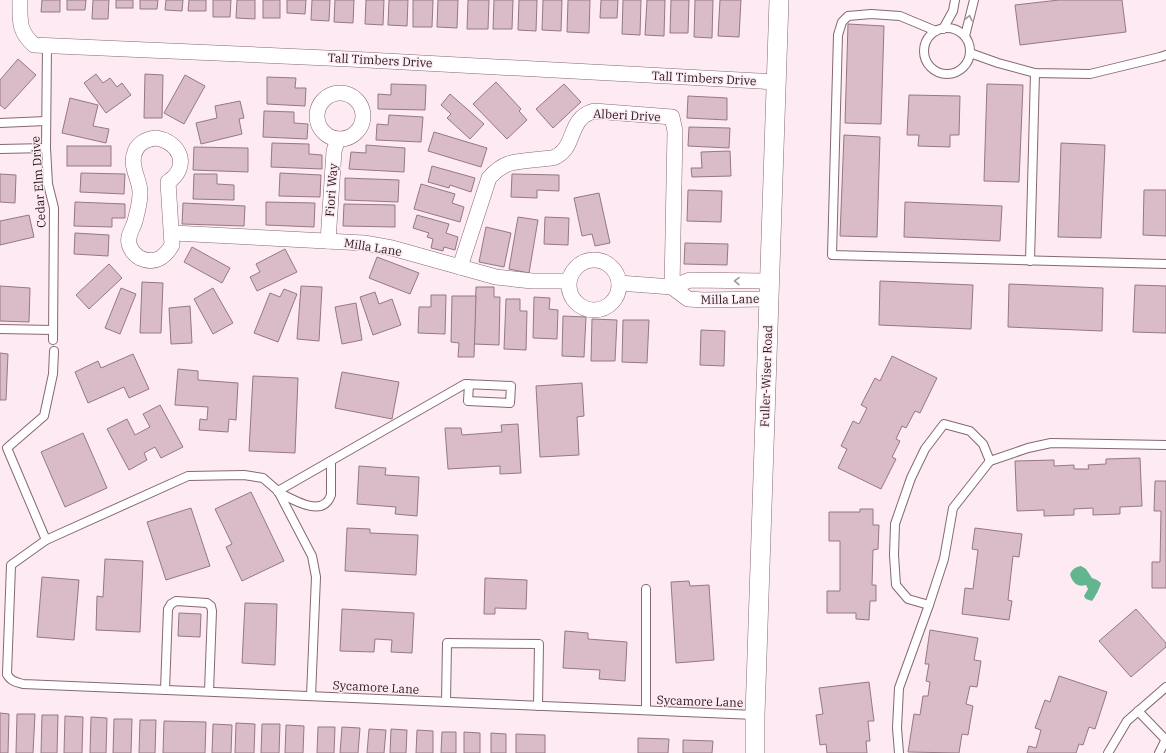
<svg xmlns="http://www.w3.org/2000/svg" width="1166" height="753" font-family="'IBM Plex Serif',serif">
<style>
.water{fill:#62b58e}
.building{fill:#dabbc8;stroke:#957884}
.lines{fill:none;stroke-linecap:round;stroke-linejoin:round}
.service-casing{stroke:#856875;stroke-width:10}
.minor-casing{stroke:#856875;stroke-width:16}
.tertiary-casing{stroke:#856875;stroke-width:20}
.service{stroke:#fff;stroke-width:8}
.minor{stroke:#fff;stroke-width:15}
.tertiary{stroke:#fff;stroke-width:19}
.oneway{stroke:#9e989b}
.labels{text-anchor:middle;dominant-baseline:central;stroke-width:3;stroke-linejoin:round;paint-order:stroke}
.street-label{font-size:12px;fill:#271b20;stroke:#feeaf2}
</style>
<rect width="100%" height="100%" fill="#feeaf2"/>
<path class="water" d="M1081,566L1086,569L1092,578L1097,580L1101,583C1100,588 1095,597 1092,601L1086,599L1084,596L1088,589L1086,585C1077,588 1072,582 1070,574C1073,569 1075,567 1081,566Z"/>
<g class="building">
<path d="M42,0H60V12H41Z"/>
<path d="M67,0H86L85,10H67Z"/>
<path d="M93,0H109L108,19H92Z"/>
<rect x="116" y="0" width="17" height="8"/>
<path d="M140,0H158L157,9H140Z"/>
<path d="M166,0H183L182,11L165,10Z"/>
<path d="M189,0H206V11H188Z"/>
<path d="M213,0H231L230,17H213Z"/>
<path d="M237,0H255V19L236,18Z"/>
<rect x="263" y="0" width="17" height="18"/>
<path d="M287,0H306L305,14L287,13Z"/>
<path d="M312,0H330L329,21L311,20Z"/>
<path d="M335,0H354L353,23L334,22Z"/>
<path d="M366,0H384L383,25L365,24Z"/>
<path d="M389,0H408L407,26L388,25Z"/>
<path d="M413,0H433L432,27H413Z"/>
<path d="M438,0H458L457,28L437,27Z"/>
<path d="M468,0H489L488,29H467Z"/>
<path d="M494,0H513L512,29H493Z"/>
<path d="M519,0H537L536,31L518,30Z"/>
<path d="M543,0H562L561,31L542,30Z"/>
<path d="M568,0H590L589,33L567,32Z"/>
<path d="M601,0H618L617,18H600Z"/>
<path d="M623,0H641L640,35L622,34Z"/>
<path d="M647,0H665L664,36L645,35Z"/>
<path d="M671,0H689L688,33H670Z"/>
<path d="M695,0H713L712,38L694,37Z"/>
<path d="M720,0H741L739,37L718,36Z"/>
<path d="M1059,0H1122L1126,32L1020,45L1015,5Z"/>
<path d="M848,24L884,26L881,124L845,123Z"/>
<path d="M18,59L36,75L5,109L0,105V80Z"/>
<path d="M96,74L103,83L110,78L117,87L122,83L131,95L106,113L84,83Z"/>
<path d="M145,74L163,75L162,118H144Z"/>
<path d="M185,75L205,86L184,124L164,113Z"/>
<path d="M267,77L296,78L295,88H306L305,106L267,104Z"/>
<path d="M496,82L521,109L519,111L527,120L507,139L473,104Z"/>
<path d="M391,84L426,85L425,110L378,109V94L391,95Z"/>
<path d="M564,84L581,102L553,128L536,109Z"/>
<path d="M987,84L1023,85L1019,182L984,181Z"/>
<path d="M450,94L484,124L470,139L447,118L451,114L441,105Z"/>
<path d="M909,95L960,96L959,135H950V147L918,146L919,135H907Z"/>
<path d="M688,96L727,98V120L687,118Z"/>
<path d="M70,98L98,105L93,126L109,129L106,143L62,133Z"/>
<path d="M240,101L244,118L239,119L242,134L201,144L196,123L217,118L215,106Z"/>
<path d="M264,111L294,112V123L308,124L307,139L263,137Z"/>
<path d="M389,115L423,117L421,142L376,140L377,124L388,125Z"/>
<path d="M689,127L730,128L729,148L688,146Z"/>
<path d="M434,132L487,148L481,167L428,151Z"/>
<path d="M844,135L880,137L877,237L840,236Z"/>
<path d="M272,143L309,144V154L322,155V169L271,167Z"/>
<path d="M1061,143L1105,145L1101,238L1058,237Z"/>
<path d="M366,145L405,148L404,172L349,169L351,152L366,153Z"/>
<rect x="67" y="146" width="44" height="20"/>
<path d="M194,147L248,148V172L193,170Z"/>
<path d="M730,151L731,176L692,177L691,168H702L701,152Z"/>
<path d="M432,166L475,178L471,192L450,185L449,188L428,182Z"/>
<path d="M81,173L125,174L124,194L80,192Z"/>
<path d="M280,173L321,175L320,197L279,196Z"/>
<path d="M0,174L16,175L15,203L0,202Z"/>
<path d="M194,174H217V184L234,185V200L193,199Z"/>
<path d="M512,174L559,175V191L537,190V198L511,197Z"/>
<path d="M345,178L399,180L398,202L345,200Z"/>
<path d="M421,184L455,194L452,203L464,207L460,222L414,209Z"/>
<path d="M688,190L722,191L721,222L687,221Z"/>
<path d="M1144,190H1166V236L1143,235Z"/>
<path d="M599,193L610,243L595,246L592,234L582,236L574,198Z"/>
<path d="M75,202L125,204V218H112V227L74,226Z"/>
<path d="M266,202L315,203L314,227L266,225Z"/>
<path d="M905,202L1002,206L1000,241L904,237Z"/>
<path d="M183,203L245,206L244,226L182,224Z"/>
<path d="M344,204L395,205V227L343,226Z"/>
<path d="M29,215L34,237L0,245V221Z"/>
<path d="M417,215L449,224L446,233L458,237L455,250L444,247L443,251L431,248L433,239L427,237L429,233L413,228Z"/>
<path d="M518,217L538,220L529,273L509,269Z"/>
<path d="M545,217L569,218L568,245L544,244Z"/>
<path d="M486,227L511,233L504,267L479,262Z"/>
<path d="M75,233L109,235L108,256L74,254Z"/>
<path d="M685,243L728,244L727,265L684,264Z"/>
<path d="M192,247L230,268L222,283L184,262Z"/>
<path d="M285,249L297,272L257,291L250,277L260,272L256,264Z"/>
<path d="M377,257L419,273L410,294L369,278Z"/>
<path d="M109,264L122,278L89,309L76,295Z"/>
<path d="M880,281L973,285L971,329L879,325Z"/>
<path d="M142,282L163,283L161,333H140Z"/>
<path d="M1009,284L1103,288L1102,331L1008,327Z"/>
<path d="M1135,285L1166,286V333L1133,332Z"/>
<path d="M0,286L30,288L29,322L0,321Z"/>
<path d="M301,286L322,287L319,341L297,339Z"/>
<path d="M476,287H494V297H500L499,345L474,344Z"/>
<path d="M121,288L136,294L120,334L105,328Z"/>
<path d="M213,288L233,323L213,334L194,299Z"/>
<path d="M284,289L297,294L278,342L254,333L270,293L280,297Z"/>
<path d="M375,292L379,304L392,299L401,325L373,335L360,297Z"/>
<path d="M431,295H446L445,334L418,333L419,307H431Z"/>
<path d="M452,296H476L474,357H458L459,343L451,342Z"/>
<path d="M534,297L550,298L549,309L558,310L557,339L533,338Z"/>
<path d="M506,299H520V311H527L526,350L504,349Z"/>
<path d="M356,303L362,340L342,344L335,307Z"/>
<path d="M190,306L192,343L171,344L169,308Z"/>
<path d="M563,316L586,317L584,357L562,356Z"/>
<path d="M592,319L617,320L615,361H591Z"/>
<path d="M623,320H649L647,363L622,362Z"/>
<path d="M701,330L725,331L724,366L700,365Z"/>
<path d="M0,353L8,354L6,400H0Z"/>
<path d="M133,354L149,389L129,398L124,387L88,403L75,372L98,361L101,368Z"/>
<path d="M892,356L937,378L920,413L915,411L906,428L902,426L896,439L900,441L892,457L896,459L881,489L838,468L847,449L841,446L853,421L859,424L867,408L861,405L875,378L880,381Z"/>
<path d="M178,369L198,371V380L238,383L236,420L229,419L228,432L199,430L200,419L207,420L208,407L175,405Z"/>
<path d="M342,372L399,382L392,419L335,408Z"/>
<path d="M253,376L298,378L295,453L249,451Z"/>
<path d="M582,383L584,416L577,417L579,455L540,457L536,386Z"/>
<path d="M160,405L183,447L161,458L155,447L144,453L147,460L129,470L107,429L127,419L135,435L150,427L143,414Z"/>
<path d="M518,424L521,473L500,474V466L448,469L445,428H461L462,435L502,432L501,425Z"/>
<path d="M83,433L107,488L65,507L41,452Z"/>
<path d="M1140,458L1142,506L1120,507V514L1093,515V508L1074,509V515L1044,516V510L1017,511L1015,461L1054,460V466L1074,465V469H1089L1088,465L1106,464V459Z"/>
<path d="M359,466L386,468L385,475L419,477L417,516L395,514L396,507L357,504Z"/>
<path d="M1155,481H1166V588H1152V562H1160L1161,511H1154Z"/>
<path d="M251,492L284,561L242,581L226,547L232,544L215,509Z"/>
<path d="M191,508L210,566L166,580L147,522Z"/>
<path d="M860,509H873V525H879L878,549L873,550L872,585H876V601H870L869,620L856,619V613H827V591H840V541H829V512H860Z"/>
<path d="M347,528L370,529V533L418,535L416,575L345,571Z"/>
<path d="M975,528L1022,534L1019,557L1013,556L1008,600L1012,601L1009,620L962,614L965,588L973,589L978,550L972,549Z"/>
<path d="M105,559L143,561L140,632L96,630L97,596L103,597Z"/>
<path d="M42,577L79,580L74,640L37,637Z"/>
<path d="M485,578L527,580L526,609L495,608V614H484Z"/>
<path d="M689,581L690,586L709,585L714,660L676,663L671,582Z"/>
<path d="M245,603L277,604L275,665L242,663Z"/>
<path d="M342,609L414,613L412,653L391,652L392,640L375,639L374,652L340,651Z"/>
<path d="M1136,609L1166,643V647L1131,677L1099,641Z"/>
<path d="M179,613L201,614L200,637L178,636Z"/>
<path d="M930,630L978,638L974,660L981,661L977,687L970,686L966,704L973,706L968,735L962,734L959,753L908,752L914,714L920,715L923,696H928L930,682L926,681L929,664H925Z"/>
<path d="M565,631L588,633V639L627,642L625,681L599,679L600,670L563,668Z"/>
<path d="M1059,676L1107,692L1095,729L1089,727L1083,745L1079,744L1076,753H1027L1029,746L1036,748L1041,730L1035,728L1045,700L1050,702Z"/>
<path d="M869,682L874,721H868L870,741H866L867,753H827L826,744L820,745L816,715L823,714L819,688Z"/>
<path d="M0,713L9,714L8,753H0Z"/>
<path d="M17,714H35L33,753H16Z"/>
<path d="M42,715H58L57,753H41Z"/>
<path d="M65,716L83,717L82,753H64Z"/>
<path d="M91,717L107,718L106,753H90Z"/>
<path d="M114,719H132L131,753H113Z"/>
<path d="M140,720H156L155,753H139Z"/>
<path d="M164,721L206,722L205,753H163Z"/>
<path d="M236,723L255,724L254,753H235Z"/>
<path d="M213,724L232,725L231,753H212Z"/>
<path d="M262,724H280L279,753H261Z"/>
<path d="M286,725L304,726L303,753H285Z"/>
<path d="M318,727H335L334,753H317Z"/>
<path d="M342,727L360,728L358,753H340Z"/>
<path d="M369,729L386,730L384,753H367Z"/>
<path d="M391,729L407,730L406,753H390Z"/>
<path d="M417,730L433,731V753H416Z"/>
<path d="M442,732H456V753H441Z"/>
<path d="M464,732L480,733V753H464Z"/>
<path d="M491,733L506,734V753H491Z"/>
<path d="M516,734L545,735V753H516Z"/>
<path d="M638,738L669,739L668,753H638Z"/>
<path d="M683,740L713,741L712,753H683Z"/>
</g>
<g class="lines">
<g class="service-casing">
<g id="service">
<circle cx="947" cy="51" r="23"/>
<path d="M943,29L953,11L955,0"/>
<path d="M936,31L900,16L871,14L848,16L842,22L838,35L832,255L1166,264"/>
<path d="M965,36L974,0"/>
<path d="M47,45L46,148L48,184L54,208L53,340"/>
<path d="M970,53L998,63L1035,73L1090,74L1160,57L1166,55"/>
<path d="M0,123L46,121"/>
<path d="M0,149L46,148"/>
<path d="M1030,261L1035,73"/>
<path d="M0,329L53,330"/>
<path d="M278,491L465,384L511,386L510,403L468,401L469,384"/>
<path d="M278,492C292,499 323,519 331,495V461"/>
<path d="M46,540L188,476L244,475L263,478L278,491L312,556L316,577L311,696"/>
<path d="M929,605L908,599L896,585L894,555L895,524L911,478L925,449L944,424L970,431L983,444L990,461"/>
<path d="M7,674C10,681 16,682 23,684L755,715"/>
<path d="M7,674L11,565L46,540L7,448L44,416L53,374L54,351"/>
<path d="M165,690L168,609L171,604L176,601L207,603L211,606L212,611L209,691"/>
<path d="M446,702L447,643L539,644L538,706"/>
<path d="M646,710V589"/>
<path d="M1138,711L1166,740"/>
<path d="M899,753L897,728L899,688L929,605L944,559L953,508L990,461L1028,448L1051,443L1166,445"/>
<path d="M1108,753L1127,721L1166,687"/>
<path d="M1159,753L1166,739"/>
</g>
</g>
<g class="minor-casing">
<g id="minor">
<path d="M20,0C20,20 18,31 34,45L349,59L776,82"/>
<circle cx="340" cy="116" r="23"/>
<path d="M156,138C181,142 190,167 168,182L172,245C165,257 155,265 140,258C135,255 131,251 129,244C127,235 133,229 135,221C137,213 140,203 140,194C141,181 130,168 134,155C136,144 146,139 156,138Z"/>
<path d="M173,233L364,243L392,248L496,277L532,281H569"/>
<path d="M328,241L334,151L338,139"/>
<circle cx="594" cy="285" r="25"/>
<path d="M460,267L489,178C506,159 518,162 542,159C546,158 553,159 557,156C576,146 568,118 594,111L672,117L675,131L672,287"/>
<path d="M619,283L672,287L690,280L769,281"/>
<path d="M672,287L688,299L704,300L769,299"/>
</g>
</g>
<g class="tertiary-casing">
<path id="tertiary" d="M755,753V715L779,0"/>
</g>
<use href="#service" class="service"/>
<use href="#minor" class="minor"/>
<use href="#tertiary" class="tertiary"/>
</g>
<defs><path id="oneway-chevron" d="M-2-3.5L2.5 0L-2 3.5" fill="none" stroke-width="1.6" stroke-linecap="round" stroke-linejoin="round"/></defs>
<g class="oneway">
<use href="#oneway-chevron" transform="translate(969 18) rotate(-77)"/>
<use href="#oneway-chevron" transform="translate(737 281) rotate(-179)"/>
</g>
<g class="labels">
<g class="street-label">
<text transform="translate(380 60) rotate(3)">Tall Timbers Drive</text>
<text transform="translate(704 78) rotate(3)">Tall Timbers Drive</text>
<text transform="translate(627 115) rotate(3)">Alberi Drive</text>
<text transform="translate(38 182) rotate(-94)">Cedar Elm Drive</text>
<text transform="translate(331 190) rotate(-86)">Fiori Way</text>
<text transform="translate(373 247) rotate(9)">Milla Lane</text>
<text transform="translate(730 299) rotate(-1)">Milla Lane</text>
<text transform="translate(766 376) rotate(-88)">Fuller-Wiser Road</text>
<text transform="translate(376 687) rotate(3)">Sycamore Lane</text>
<text transform="translate(700 701) rotate(2)">Sycamore Lane</text>
</g>
</g>
</svg>
